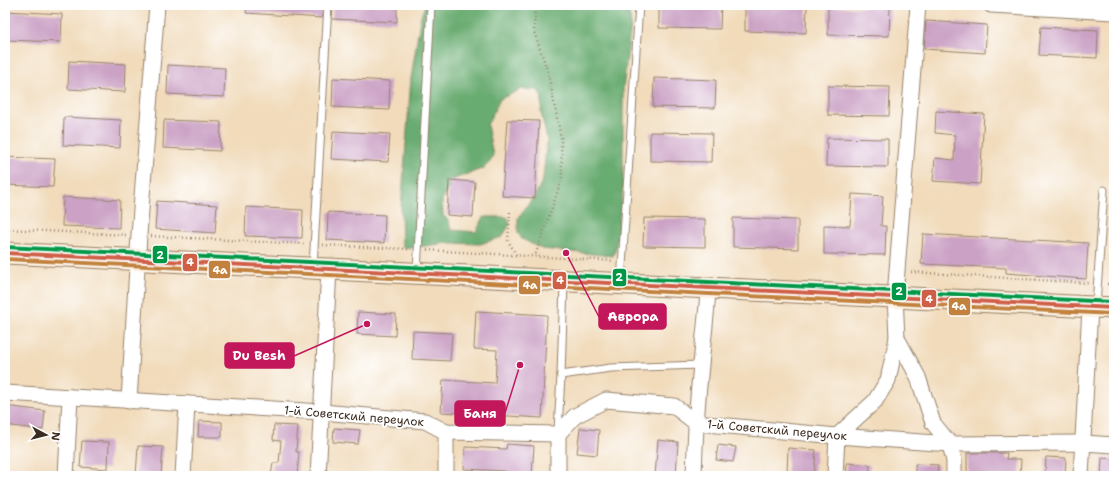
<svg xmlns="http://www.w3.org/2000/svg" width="1119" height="481" font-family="'Shantell Sans',sans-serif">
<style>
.forest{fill:#69ac71;stroke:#526b48}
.building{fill:#cba1c5}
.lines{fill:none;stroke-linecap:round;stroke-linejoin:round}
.lane-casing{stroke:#96826c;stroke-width:9}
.street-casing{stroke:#96826c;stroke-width:17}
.secondary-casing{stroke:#96826c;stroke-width:23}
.path{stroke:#96826c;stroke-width:2.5;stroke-dasharray:1 3;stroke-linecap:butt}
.lane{stroke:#fff;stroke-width:7}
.street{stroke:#fff;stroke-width:15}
.secondary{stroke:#fde5c5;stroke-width:21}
.bus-1-casing{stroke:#fff;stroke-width:7}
.bus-2-casing{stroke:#fff;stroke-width:7}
.bus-3-casing{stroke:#fff;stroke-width:7}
.bus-1{stroke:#cf5f47;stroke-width:4}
.bus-2{stroke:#c2823d;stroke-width:4}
.bus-3{stroke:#009746;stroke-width:4}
.labels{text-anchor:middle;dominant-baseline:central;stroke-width:4;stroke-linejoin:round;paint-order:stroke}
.street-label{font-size:12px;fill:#3b2a1e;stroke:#fff}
.leader{fill:none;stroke:#c2185b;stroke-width:1.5}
.callout-dot{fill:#c2185b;stroke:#fff;stroke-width:1.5}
.callout{fill:#c2185b;stroke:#c2185b;stroke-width:1.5}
.callout-label{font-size:13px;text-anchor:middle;font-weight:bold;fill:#fff}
.line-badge{stroke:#fff;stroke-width:1.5}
.badge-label{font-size:11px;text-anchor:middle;font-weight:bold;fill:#fff}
</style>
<rect width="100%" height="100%" fill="#fff"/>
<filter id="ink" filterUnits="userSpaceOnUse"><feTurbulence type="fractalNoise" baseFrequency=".025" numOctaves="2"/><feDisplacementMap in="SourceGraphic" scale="8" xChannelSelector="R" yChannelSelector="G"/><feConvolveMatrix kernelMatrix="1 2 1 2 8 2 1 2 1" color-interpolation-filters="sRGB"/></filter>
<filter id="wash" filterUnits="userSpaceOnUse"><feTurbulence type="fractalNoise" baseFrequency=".012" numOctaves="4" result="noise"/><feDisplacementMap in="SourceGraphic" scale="16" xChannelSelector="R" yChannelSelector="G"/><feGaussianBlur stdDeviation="0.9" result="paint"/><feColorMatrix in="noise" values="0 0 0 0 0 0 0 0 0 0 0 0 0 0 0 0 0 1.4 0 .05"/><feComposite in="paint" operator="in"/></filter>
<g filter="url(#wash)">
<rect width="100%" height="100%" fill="#f1dbbb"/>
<path class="forest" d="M425,5H626L629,10L631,25L623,88V187L616,248L613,256L542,249L522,239L518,233V218L536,194L543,179L547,139L541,112L542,97L538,90L522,89L500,99L487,125L493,155L489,163L484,168L454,179L449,186L442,200L443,215L448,220L451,230L476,232L484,217H507L510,224L502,237L480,244L448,243L409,248L402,246L401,209L411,79L420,20Z"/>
<g id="blocks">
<g class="building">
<path d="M247,5H323L322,18L246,13Z"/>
<path d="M333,5H397V22L332,19Z"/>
<path d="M659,5H721L720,29L659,28Z"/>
<path d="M745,5H807L806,33L745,31Z"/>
<path d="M828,7L890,8L889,36L828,35Z"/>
<path d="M5,11L62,14L61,42L5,40Z"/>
<path d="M926,21L987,25L985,53L924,49Z"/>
<path d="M1041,27L1098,30L1097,58L1039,55Z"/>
<path d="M69,61L126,64L125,92L68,89Z"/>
<path d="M168,65L225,68L224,97L167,94Z"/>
<path d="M333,78L390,81L389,110L332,107Z"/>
<path d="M654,78L716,80L715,108L653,107Z"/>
<path d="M828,86L890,87L889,116L828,115Z"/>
<path d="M936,111L984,114L980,184L933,181L935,158L954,160L955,135L935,133Z"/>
<path d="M64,117L121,120L120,148L63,145Z"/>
<path d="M164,120L221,122L220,151L163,148Z"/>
<path d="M507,120L539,121L535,198L502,196Z"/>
<path d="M333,131L390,134L388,162L331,159Z"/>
<path d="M650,132L712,133L711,162L650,161Z"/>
<path d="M827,138L888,139V167L826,166Z"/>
<path d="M5,157L55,159L53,187L5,185Z"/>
<path d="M449,180L475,182L473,217L447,215Z"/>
<path d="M852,194L883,196L881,226H886L885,255L824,254V225L850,226Z"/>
<path d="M63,197L120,200L119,228L62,226Z"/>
<path d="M157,201L217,205L215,233L155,229Z"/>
<path d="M246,207L303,210L302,238L245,236Z"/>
<path d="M328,212L385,215L384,243L327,240Z"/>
<path d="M644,218L705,219V247L643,246Z"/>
<path d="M733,218L798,220V249L733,247Z"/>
<path d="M923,234L1088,243L1086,279L1006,273V268L921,264Z"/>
<path d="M476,311L547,315L542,418L441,412L443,380L495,383L497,350L474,349Z"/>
<path d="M358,312L396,314L395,336L357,334Z"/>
<path d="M413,331L452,333L450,361L412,359Z"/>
<path d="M5,406L45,411L43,430L5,425Z"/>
<path d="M199,421L222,422V437H198Z"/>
<path d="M274,425L298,426L296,452H299L297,476H271L273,463H279L281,441L273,440Z"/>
<path d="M334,428L360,430L358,444L333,442Z"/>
<path d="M580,428L599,430L597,455L577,453Z"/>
<path d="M658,440L678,442L676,476H655Z"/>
<path d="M82,441L109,442L108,469L80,467Z"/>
<path d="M507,444L534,446L532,475L505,473V471L464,469L465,447L506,449Z"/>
<path d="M718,445L736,447L733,462L716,460Z"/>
<path d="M138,446L163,447L161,476H136Z"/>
<path d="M788,448L816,450L814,475L787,473Z"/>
<path d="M967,453H1007L1006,459H1021L1020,476H967Z"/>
<path d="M1046,457L1066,458L1065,476H1045Z"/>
<path d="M1102,458L1114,459V476H1101Z"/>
<path d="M847,463L870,465L869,476H846Z"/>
<path d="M915,464L938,465L937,476H915Z"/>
</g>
</g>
</g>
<g filter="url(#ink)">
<use href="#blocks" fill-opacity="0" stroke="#96826c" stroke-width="1"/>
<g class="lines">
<g class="lane-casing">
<g id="lane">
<path d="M313,266L328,5"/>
<path d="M417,272L431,5"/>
<path d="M621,282L639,5"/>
<path d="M1096,305L1104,190"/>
<path d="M561,375L564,283"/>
<path d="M558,431L561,375L611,368L701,365"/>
</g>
</g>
<g class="street-casing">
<g id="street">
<path d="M918,5L895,296L897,338L918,377L933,423L950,444L954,461V476"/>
<path d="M991,5L1114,12"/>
<path d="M5,393L322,412L425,421L446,432L558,434L575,416L606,400L674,406L696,423L837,436L950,444L1083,443L1114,445"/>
<path d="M129,401L139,235L157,5"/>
<path d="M558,434V476"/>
<path d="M66,476L70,397"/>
<path d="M183,476L187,404"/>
<path d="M318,476L329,269"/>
<path d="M446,476V432"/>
<path d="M694,476C695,439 697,402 701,365C703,340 707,314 708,289"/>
<path d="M835,476L837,436L875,401L888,380L897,338"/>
<path d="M1081,476L1090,307"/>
</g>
</g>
<g class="secondary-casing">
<path id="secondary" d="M5,253L1114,308"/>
</g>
<g class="path">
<path d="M535,5L534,32L548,72L561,138L562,179L535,256"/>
<path d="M510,212L508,241L517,256"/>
<path d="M5,229L126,235"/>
<path d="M151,236L304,244"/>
<path d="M323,245L408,249"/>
<path d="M427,250L614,261"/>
<path d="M911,272L1088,283"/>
<path d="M1107,284H1114"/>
</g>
<use href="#lane" class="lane"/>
<use href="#street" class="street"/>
<use href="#secondary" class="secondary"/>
<g class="bus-1-casing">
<path id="bus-1" d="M5,253L1114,308"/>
</g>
<g class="bus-2-casing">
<path id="bus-2" d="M5,259L1114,314"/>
</g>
<g class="bus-3-casing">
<path id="bus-3" d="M5,247L1114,302"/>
</g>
<use href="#bus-1" class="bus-1"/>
<use href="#bus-2" class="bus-2"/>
<use href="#bus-3" class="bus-3"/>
</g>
</g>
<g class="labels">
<g class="street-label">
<text transform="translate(354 416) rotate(5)">1-й Советский переулок</text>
<text transform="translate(777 430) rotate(5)">1-й Советский переулок</text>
</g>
</g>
<path class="leader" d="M566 253L599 317M367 324L294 356M520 365L505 413"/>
<g class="callout-dot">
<circle cx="566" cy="253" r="4"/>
<circle cx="367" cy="324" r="4"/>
<circle cx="520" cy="365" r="4"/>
</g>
<g class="callout">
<rect x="599" y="304" width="67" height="25" rx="4"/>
<rect x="225" y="343" width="69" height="25" rx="4"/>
<rect x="455" y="401" width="50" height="25" rx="4"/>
</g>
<g class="callout-label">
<text x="633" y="321">Аврора</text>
<text x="259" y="360">Du Besh</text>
<text x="480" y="418">Баня</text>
</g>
<g class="line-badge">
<rect x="152" y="245" width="16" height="19" rx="4" fill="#009746"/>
<rect x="182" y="253" width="16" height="19" rx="4" fill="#cf5f47"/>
<rect x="208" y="260" width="23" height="19" rx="4" fill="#c2823d"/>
<rect x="612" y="268" width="15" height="19" rx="4" fill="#009746"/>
<rect x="552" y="271" width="15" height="19" rx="4" fill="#cf5f47"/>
<rect x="518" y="275" width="23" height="20" rx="4" fill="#c2823d"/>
<rect x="891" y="282" width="16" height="19" rx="4" fill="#009746"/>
<rect x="921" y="289" width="16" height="19" rx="4" fill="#cf5f47"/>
<rect x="948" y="297" width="23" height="19" rx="4" fill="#c2823d"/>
</g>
<g class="badge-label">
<text x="160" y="259">2</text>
<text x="190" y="266">4</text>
<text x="220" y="274">4а</text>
<text x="619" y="281">2</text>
<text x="560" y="284">4</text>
<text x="530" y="289">4а</text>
<text x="899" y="295">2</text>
<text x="929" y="303">4</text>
<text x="959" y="310">4а</text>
</g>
<rect width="1119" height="481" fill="none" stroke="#fff" stroke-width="20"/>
<g transform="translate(46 435) rotate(97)" stroke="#ffffff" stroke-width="3" paint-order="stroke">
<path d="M0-3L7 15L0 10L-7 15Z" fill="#3b2a1e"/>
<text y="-6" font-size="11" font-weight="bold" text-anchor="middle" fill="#3b2a1e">N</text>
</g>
</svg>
